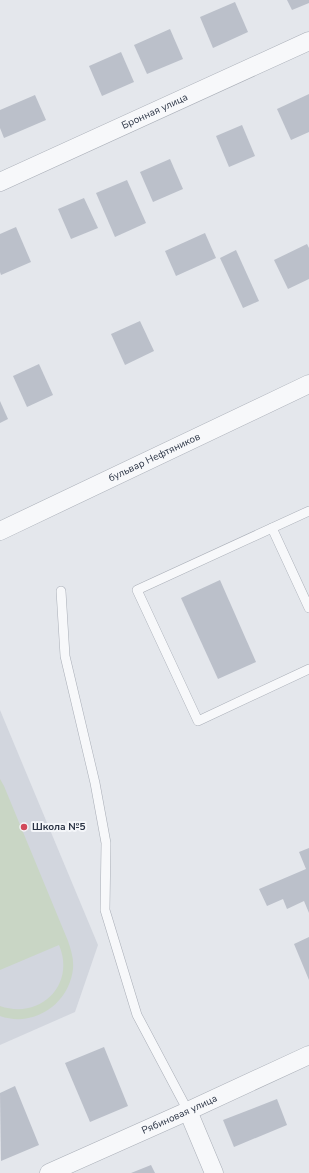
<svg xmlns="http://www.w3.org/2000/svg" width="309" height="1173" font-family="'Nunito Sans',sans-serif">
<style>
.built{fill:#d2d6de}
.green{fill:#c9d6c5}
.building{fill:#bbc0ca}
.lines{fill:none;stroke-linecap:round;stroke-linejoin:round}
.service-casing{stroke:#a9aeb7;stroke-width:10}
.minor-casing{stroke:#a9aeb7;stroke-width:19}
.service{stroke:#f7f8fa;stroke-width:9}
.minor{stroke:#f7f8fa;stroke-width:18}
.poi-dot{fill:#d1495b;stroke:#f4f6f9;stroke-width:1.5}
.labels{text-anchor:middle;dominant-baseline:central;stroke-width:4;stroke-linejoin:round;paint-order:stroke}
.street-label{font-size:10px;fill:#2b3445;stroke:#f4f6f9}
.poi-label{font-size:10px;font-weight:bold;fill:#2b3445;stroke:#f4f6f9;text-anchor:start}
</style>
<rect width="100%" height="100%" fill="#e4e7ec"/>
<path class="built" d="M0,710L98,945L75,1012L0,1045Z"/>
<path class="green" d="M0,779L4,786L68,941C71,950 74,959 73,969C69,1004 34,1028 0,1016V1006C40,1020 76,985 59,945L0,970Z"/>
<g class="building">
<path d="M287,0H309V3L292,10Z"/>
<path d="M235,2L248,32L213,48L200,17Z"/>
<path d="M170,29L183,59L147,74L134,45Z"/>
<path d="M121,52L134,82L102,96L89,66Z"/>
<path d="M309,94V132L291,140L277,109Z"/>
<path d="M35,95L46,120L4,138L0,128V110Z"/>
<path d="M242,125L255,156L229,167L216,136Z"/>
<path d="M170,159L183,189L153,202L140,172Z"/>
<path d="M127,180L146,223L115,237L96,193Z"/>
<path d="M84,198L98,228L71,239L58,209Z"/>
<path d="M16,227L31,262L1,275L0,272V234Z"/>
<path d="M205,233L216,258L176,276L165,251Z"/>
<path d="M307,244L309,248V279L288,289L274,260Z"/>
<path d="M236,250L259,301L243,308L220,258Z"/>
<path d="M140,321L154,351L125,365L111,334Z"/>
<path d="M39,364L53,395L27,407L13,376Z"/>
<path d="M0,401L8,419L0,423Z"/>
<path d="M220,580L256,662L218,679L181,598Z"/>
<path d="M309,848V913L304,901L287,909L283,899L267,906L259,889L306,869L299,852Z"/>
<path d="M309,937V980L294,944Z"/>
<path d="M104,1047L128,1106L90,1122L65,1063Z"/>
<path d="M15,1086L39,1145L1,1161L0,1093Z"/>
<path d="M277,1099L287,1125L234,1147L223,1120Z"/>
<path d="M151,1165L155,1173H131Z"/>
</g>
<g class="lines">
<g class="service-casing">
<g id="service">
<path d="M309,511L137,590L198,721L309,669"/>
<path d="M272,528L309,608"/>
<path d="M61,591L65,656L95,783L106,843L105,910L137,1015L188,1111"/>
</g>
</g>
<g class="minor-casing">
<g id="minor">
<path id="s1" d="M0,182L309,41"/>
<path id="s2" d="M0,531L309,384"/>
<path d="M188,1111L214,1173"/>
<path id="s3" d="M49,1173L188,1111L309,1055"/>
</g>
</g>
<use href="#service" class="service"/>
<use href="#minor" class="minor"/>
</g>
<circle class="poi-dot" cx="24" cy="827" r="4"/>
<g class="labels">
<g class="street-label">
<text stroke="none"><textPath href="#s1" startOffset="170">Бронная улица</textPath></text>
<text stroke="none"><textPath href="#s2" startOffset="171">бульвар Нефтяников</textPath></text>
<text stroke="none"><textPath href="#s3" startOffset="143">Рябиновая улица</textPath></text>
</g>
<g class="poi-label">
<text x="32" y="827">Школа №5</text>
</g>
</g>
</svg>
